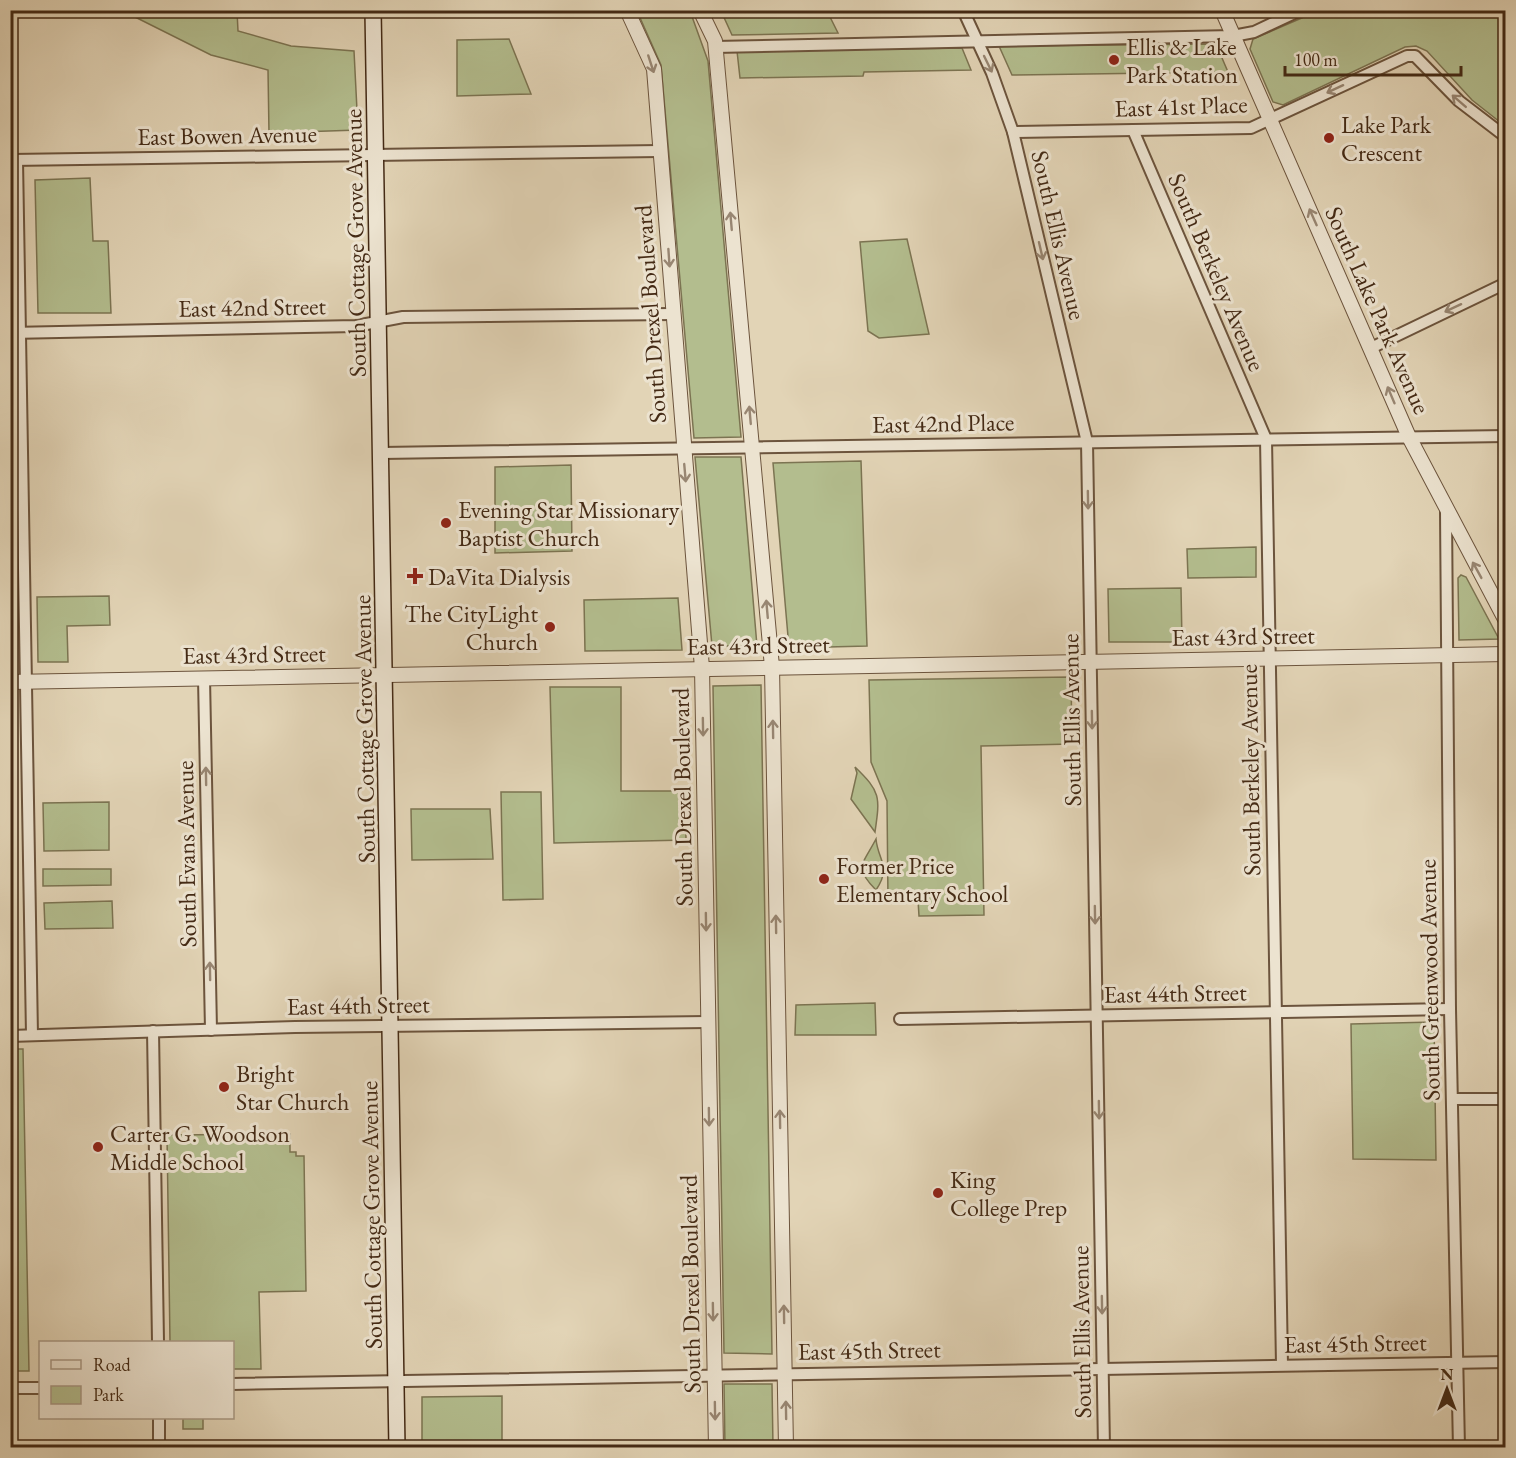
<svg xmlns="http://www.w3.org/2000/svg" width="1516" height="1458" font-family="'EB Garamond',serif">
<style>
.green{fill:#b3bd8e;stroke:#7c7452;stroke-width:1.5}
.lines{fill:none;stroke-linecap:round;stroke-linejoin:round}
.minor-casing{stroke:#6c543d;stroke-width:14}
.tertiary-casing{stroke:#6c543d;stroke-width:16}
.secondary-casing{stroke:#442a15;stroke-width:18}
.minor{stroke:#ece3d0;stroke-width:10}
.tertiary{stroke:#ece3d0;stroke-width:14}
.secondary{stroke:#ece3d0;stroke-width:15}
.oneway{stroke:#988672}
.poi-dot{fill:#8f2418;stroke:#ece3d0;stroke-width:2}
.labels{text-anchor:middle;dominant-baseline:central;stroke-width:6;stroke-linejoin:round;paint-order:stroke}
.poi-label{font-size:24px;fill:#442a15;stroke:#ece3d0;text-anchor:start}
.street-label{font-size:24px;fill:#442a15;stroke:#ece3d0}
</style>
<rect width="100%" height="100%" fill="#e2d4b6"/>
<filter id="stains"><feTurbulence type="fractalNoise" baseFrequency=".00333" numOctaves="4"/><feColorMatrix values="0 0 0 0 .2 0 0 0 0 .09 0 0 0 0 .02 0 0 0 .5 -.17"/></filter>
<radialGradient id="worn" r=".72"><stop offset=".6" stop-color="#630" stop-opacity="0"/><stop offset="1" stop-color="#630" stop-opacity=".3"/></radialGradient>
<g class="green">
<path d="M123,11H237L238,31L291,46L354,51L358,130L269,133L268,70L211,55Z"/>
<path d="M637,11H690L708,61L741,437L694,438L661,65Z"/>
<path d="M726,11H827L838,33L732,35L722,13Z"/>
<path d="M1318,11H1505V126L1472,100L1427,51L1416,46L1405,47L1283,105L1273,102L1250,49L1253,39Z"/>
<path d="M509,39L531,94L457,96V40Z"/>
<path d="M1216,44L1228,72L1012,75L999,46Z"/>
<path d="M962,48L971,70L864,72L863,76L740,78L737,51Z"/>
<path d="M90,178L93,241H108L111,313H38L35,180Z"/>
<path d="M907,239L929,334L879,338L868,331L860,242Z"/>
<path d="M695,457H741L757,646H712Z"/>
<path d="M861,461L867,646L789,648L773,463Z"/>
<path d="M571,465L572,551L495,553V467Z"/>
<path d="M1256,547V577L1188,578L1187,549Z"/>
<path d="M1461,575L1466,577L1499,639L1459,640L1458,578Z"/>
<path d="M1181,588L1182,642H1109L1108,589Z"/>
<path d="M109,596L110,625L67,626L68,662H38L37,597Z"/>
<path d="M678,598L682,650L585,651L584,600Z"/>
<path d="M1071,677L1072,744L981,746L984,915L919,916L918,900H888L887,801L871,762L869,680Z"/>
<path d="M761,685L772,1354L724,1353L713,686Z"/>
<path d="M550,687H621V791H685L686,840L554,843Z"/>
<path d="M855,767C881,792 880,797 875,832L851,799L857,773Z"/>
<path d="M501,792H541L543,899L503,900Z"/>
<path d="M109,802V850L44,851L43,803Z"/>
<path d="M411,809H490L493,859L412,860Z"/>
<path d="M876,839C878,861 892,866 876,890C853,867 863,864 876,839Z"/>
<path d="M43,869H111V885L43,886Z"/>
<path d="M112,901L113,928L45,929L44,903Z"/>
<path d="M875,1003L876,1035H795L796,1005Z"/>
<path d="M1434,1022L1436,1160L1353,1159L1351,1024Z"/>
<path d="M11,1049H23L29,1371H11Z"/>
<path d="M290,1134V1152H296V1156H304L306,1291L259,1292L261,1369H233L232,1342H170L167,1135Z"/>
<path d="M724,1384H772L773,1447H725Z"/>
<path d="M502,1396V1447H422V1397Z"/>
<rect x="183" y="1418" width="20" height="11"/>
</g>
<g class="lines">
<g class="minor-casing">
<g id="minor">
<path d="M963,10L992,73L1013,132L1087,442L1104,1448"/>
<path d="M715,47L1233,36L1254,32L1301,10"/>
<path d="M1133,130L1266,439L1282,1365"/>
<path d="M1013,132L1251,128L1407,56H1415L1459,101L1506,137"/>
<path d="M11,160L660,151"/>
<path d="M17,160L32,1035"/>
<path d="M10,333L356,326L403,317L673,314"/>
<path d="M1371,348L1506,283"/>
<path d="M382,453L1506,436"/>
<path d="M1446,511L1450,1009L1459,1448"/>
<path d="M204,678L211,1030"/>
<path d="M900,1019L1450,1009"/>
<path d="M153,1031L158,1342"/>
<path d="M10,1036L295,1027L707,1022"/>
<path d="M1452,1099H1506"/>
<path d="M232,1384L1506,1362"/>
<path d="M10,1388H40"/>
<path d="M159,1418V1448"/>
</g>
</g>
<g class="tertiary-casing">
<g id="tertiary">
<path d="M627,10L654,69L702,668L716,1448"/>
<path d="M700,10L715,41L772,667L786,1448"/>
<path d="M1222,10L1409,437L1506,621"/>
<path d="M10,682L1506,654"/>
</g>
</g>
<g class="secondary-casing">
<path id="secondary" d="M373,10L397,1448"/>
</g>
<use href="#minor" class="minor"/>
<use href="#tertiary" class="tertiary"/>
<use href="#secondary" class="secondary"/>
</g>
<defs><path id="oneway-shaft" d="M-6 0H5M1.5-3L5.5 0L1.5 3" fill="none" stroke-width="1.6" stroke-linecap="round" stroke-linejoin="round" transform="scale(1.5)"/></defs>
<g class="oneway">
<use href="#oneway-shaft" transform="translate(651 64) rotate(72)"/>
<use href="#oneway-shaft" transform="translate(988 64) rotate(64)"/>
<use href="#oneway-shaft" transform="translate(1335 89) rotate(155)"/>
<use href="#oneway-shaft" transform="translate(1459 101) rotate(-139)"/>
<use href="#oneway-shaft" transform="translate(1313 217) rotate(-114)"/>
<use href="#oneway-shaft" transform="translate(731 221) rotate(-95)"/>
<use href="#oneway-shaft" transform="translate(1041 251) rotate(77)"/>
<use href="#oneway-shaft" transform="translate(669 258) rotate(86)"/>
<use href="#oneway-shaft" transform="translate(1453 308) rotate(155)"/>
<use href="#oneway-shaft" transform="translate(1391 395) rotate(-113)"/>
<use href="#oneway-shaft" transform="translate(750 415) rotate(-95)"/>
<use href="#oneway-shaft" transform="translate(685 473) rotate(85)"/>
<use href="#oneway-shaft" transform="translate(1088 500) rotate(89)"/>
<use href="#oneway-shaft" transform="translate(1477 570) rotate(-119)"/>
<use href="#oneway-shaft" transform="translate(767 609) rotate(-95)"/>
<use href="#oneway-shaft" transform="translate(1092 720) rotate(89)"/>
<use href="#oneway-shaft" transform="translate(703 727) rotate(89)"/>
<use href="#oneway-shaft" transform="translate(773 729) rotate(-91)"/>
<use href="#oneway-shaft" transform="translate(206 776) rotate(-91)"/>
<use href="#oneway-shaft" transform="translate(1095 915) rotate(89)"/>
<use href="#oneway-shaft" transform="translate(706 922) rotate(89)"/>
<use href="#oneway-shaft" transform="translate(776 924) rotate(-91)"/>
<use href="#oneway-shaft" transform="translate(210 971) rotate(-91)"/>
<use href="#oneway-shaft" transform="translate(1099 1110) rotate(89)"/>
<use href="#oneway-shaft" transform="translate(709 1117) rotate(89)"/>
<use href="#oneway-shaft" transform="translate(780 1119) rotate(-91)"/>
<use href="#oneway-shaft" transform="translate(1102 1305) rotate(89)"/>
<use href="#oneway-shaft" transform="translate(713 1312) rotate(89)"/>
<use href="#oneway-shaft" transform="translate(784 1314) rotate(-91)"/>
<use href="#oneway-shaft" transform="translate(786 1410) rotate(-91)"/>
<use href="#oneway-shaft" transform="translate(715 1411) rotate(89)"/>
</g>
<g class="poi-dot">
<circle cx="1114" cy="60" r="6"/>
<circle cx="1329" cy="138" r="6"/>
<circle cx="446" cy="523" r="6"/>
<path d="M412 567h6v6h6v6h-6v6h-6v-6h-6v-6h6z"/>
<circle cx="550" cy="627" r="6"/>
<circle cx="824" cy="879" r="6"/>
<circle cx="224" cy="1087" r="6"/>
<circle cx="98" cy="1147" r="6"/>
<circle cx="938" cy="1193" r="6"/>
</g>
<g class="labels">
<g class="poi-label">
<text x="1126" y="46">Ellis &amp; Lake<tspan x="1126" dy="28">Park Station</tspan></text>
<text x="1341" y="124">Lake Park<tspan x="1341" dy="28">Crescent</tspan></text>
<text x="458" y="509">Evening Star Missionary<tspan x="458" dy="28">Baptist Church</tspan></text>
<text x="428" y="576">DaVita Dialysis</text>
<text x="538" y="613" text-anchor="end">The CityLight<tspan x="538" dy="28">Church</tspan></text>
<text x="836" y="865">Former Price<tspan x="836" dy="28">Elementary School</tspan></text>
<text x="236" y="1073">Bright<tspan x="236" dy="28">Star Church</tspan></text>
<text x="110" y="1133">Carter G. Woodson<tspan x="110" dy="28">Middle School</tspan></text>
<text x="950" y="1179">King<tspan x="950" dy="28">College Prep</tspan></text>
</g>
<g class="street-label">
<text transform="translate(1181 106) rotate(-2)">East 41st Place</text>
<text transform="translate(227 135) rotate(-1)">East Bowen Avenue</text>
<text transform="translate(1059 235) rotate(77)">South Ellis Avenue</text>
<text transform="translate(355 243) rotate(-91)">South Cottage Grove Avenue</text>
<text transform="translate(1217 272) rotate(67)">South Berkeley Avenue</text>
<text transform="translate(252 307) rotate(-1)">East 42nd Street</text>
<text transform="translate(1378 310) rotate(66)">South Lake Park Avenue</text>
<text transform="translate(650 314) rotate(-94)">South Drexel Boulevard</text>
<text transform="translate(943 423) rotate(-1)">East 42nd Place</text>
<text transform="translate(1243 636) rotate(-1)">East 43rd Street</text>
<text transform="translate(758 645) rotate(-1)">East 43rd Street</text>
<text transform="translate(254 654) rotate(-1)">East 43rd Street</text>
<text transform="translate(1071 720) rotate(-91)">South Ellis Avenue</text>
<text transform="translate(364 729) rotate(-91)">South Cottage Grove Avenue</text>
<text transform="translate(1250 770) rotate(-91)">South Berkeley Avenue</text>
<text transform="translate(682 797) rotate(-91)">South Drexel Boulevard</text>
<text transform="translate(186 854) rotate(-91)">South Evans Avenue</text>
<text transform="translate(1429 980) rotate(-91)">South Greenwood Avenue</text>
<text transform="translate(1175 993) rotate(-1)">East 44th Street</text>
<text transform="translate(358 1005) rotate(-1)">East 44th Street</text>
<text transform="translate(371 1215) rotate(-91)">South Cottage Grove Avenue</text>
<text transform="translate(690 1284) rotate(-91)">South Drexel Boulevard</text>
<text transform="translate(1081 1332) rotate(-91)">South Ellis Avenue</text>
<text transform="translate(1355 1343) rotate(-1)">East 45th Street</text>
<text transform="translate(869 1350) rotate(-1)">East 45th Street</text>
</g>
</g>
<rect width="1516" height="1458" fill="none" stroke="#e2d4b6" stroke-width="36"/>
<rect x="12" y="12" width="1492" height="1434" fill="none" stroke="#442a15" stroke-width="3"/>
<rect x="18" y="18" width="1480" height="1422" fill="none" stroke="#442a15" stroke-width="1.5"/>
<rect x="39" y="1341" width="195" height="78" fill="#ece3d0" stroke="#a99985" stroke-width="1.5"/>
<rect x="51" y="1360" width="30" height="9" fill="#ece3d0" stroke="#a99985" stroke-width="1.5"/>
<text x="93" y="1371" font-size="18" fill="#442a15">Road</text>
<rect x="51" y="1386" width="30" height="18" fill="#b3bd8e" stroke="#a99985" stroke-width="1.5"/>
<text x="93" y="1401" font-size="18" fill="#442a15">Park</text>
<g transform="translate(1447 1389)" stroke="#ece3d0" stroke-width="4.5" paint-order="stroke">
<path d="M0-4.5L10 22L0 15L-10 22Z" fill="#442a15"/>
<text y="-9" font-size="16" font-weight="bold" text-anchor="middle" fill="#442a15">N</text>
</g>
<path d="M1285 66v9h176v-9" fill="none" stroke="#442a15" stroke-width="3"/>
<text x="1294" y="66" font-size="18" fill="#442a15" stroke="#ece3d0" stroke-width="4.5" paint-order="stroke">100 m</text>
<rect width="100%" height="100%" filter="url(#stains)"/>
<rect width="100%" height="100%" fill="url(#worn)"/>
</svg>
